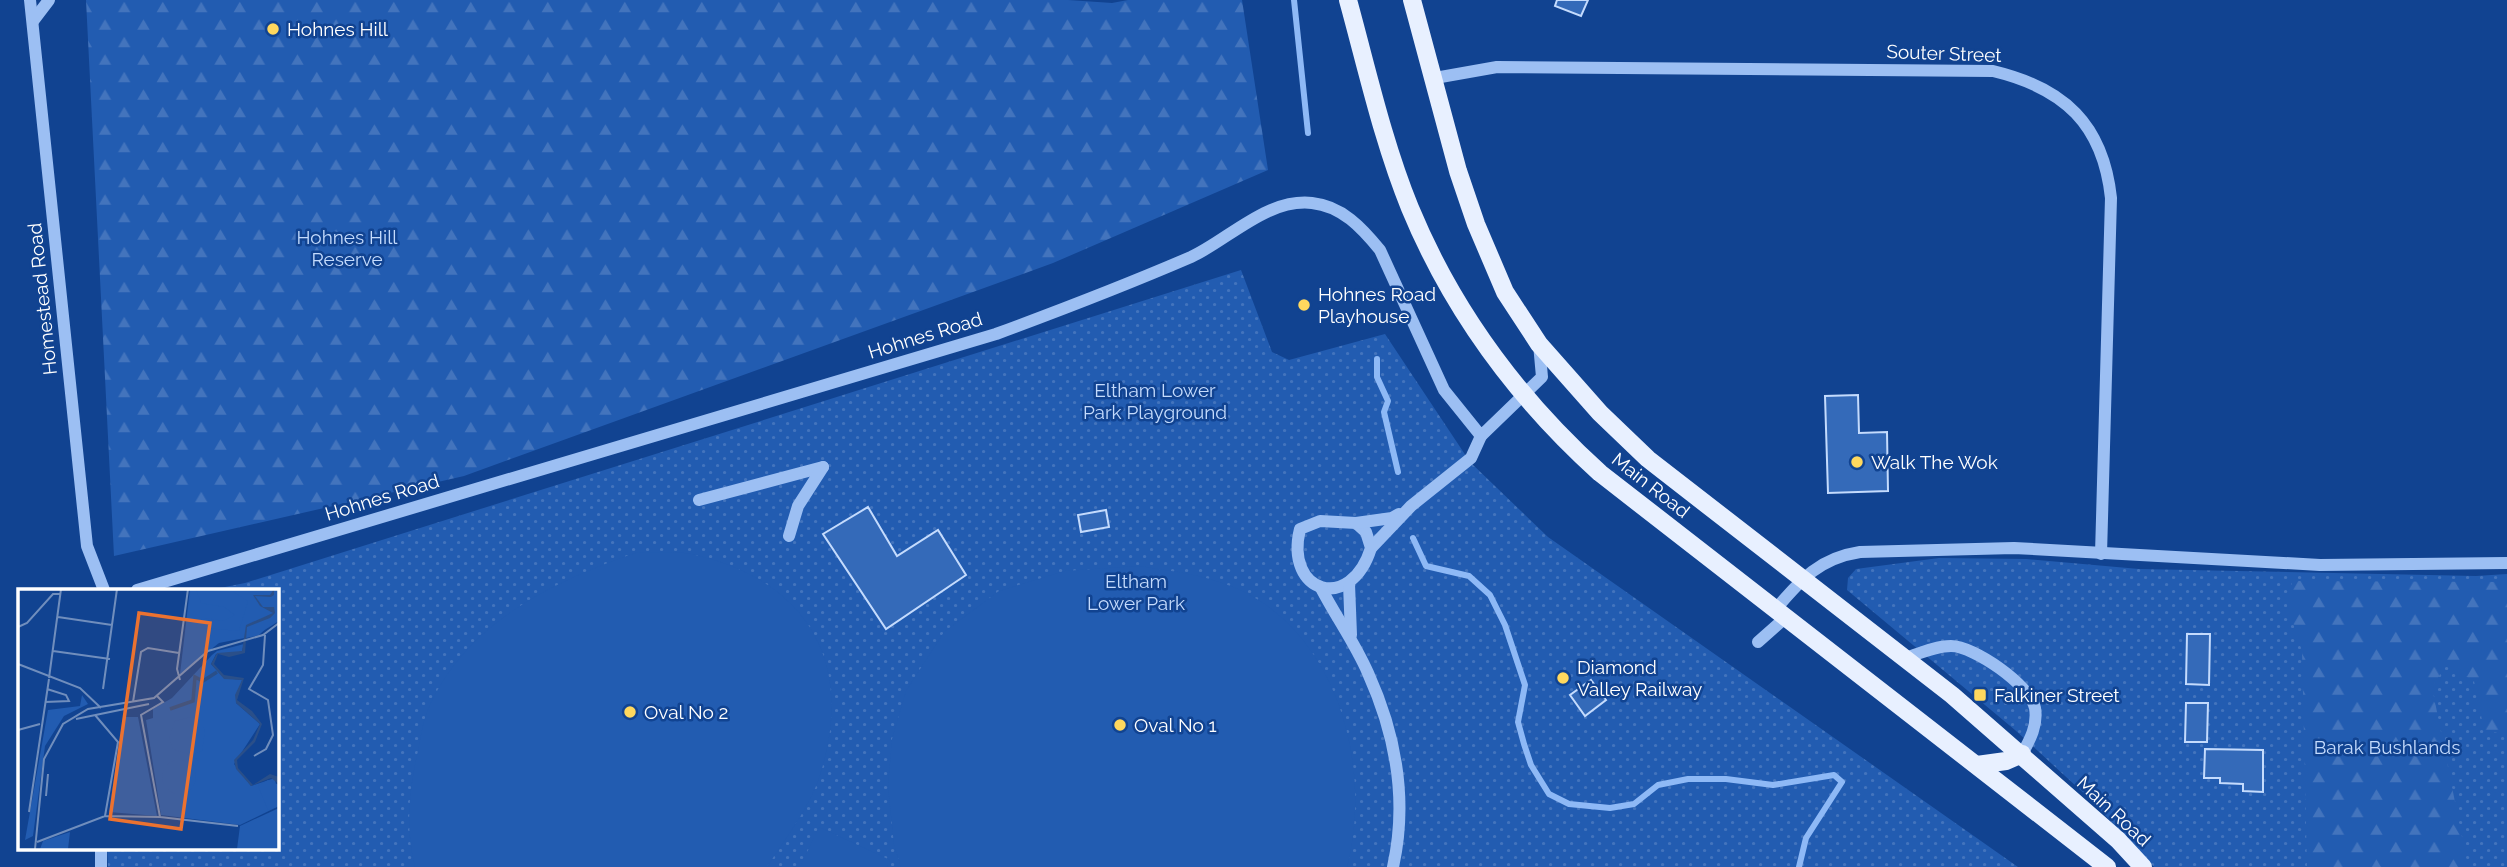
<svg xmlns="http://www.w3.org/2000/svg" width="2507" height="867" font-family="Raleway,sans-serif">
<style>
.green{fill:url(#green-dots)}
.forest{fill:url(#forest-firs)}
.pitch{fill:#225cb1}
.lines{fill:none;stroke-linecap:round;stroke-linejoin:round}
.stream{stroke:#8eb9f6;stroke-width:6}
.building{fill:#346ab9;stroke:#c4dbfd;stroke-width:2}
.minor{stroke:#9cbff3;stroke-width:12}
.major{stroke:#e8f0ff;stroke-width:18}
.poi-dot{fill:#ffd85e;stroke:#114391;stroke-width:2.5}
.labels{text-anchor:middle;dominant-baseline:central;stroke-width:5;stroke-linejoin:round;paint-order:stroke}
.poi-label{font-size:19px;fill:#fff;stroke:#114391;text-anchor:start}
.street-label{font-size:19px;fill:#fff;stroke:#114391}
.park-label{font-size:19px;fill:#c4dbfd;stroke:#114391}
.inset-river{fill:none;stroke:#2a4f89;stroke-width:3.5}
.inset-road{fill:none;stroke:#708ebd;stroke-width:2}
.view{fill:#eb7230;fill-opacity:0.15;stroke:#eb7230;stroke-width:3.5}
.inset-edge{fill:none;stroke:#fff;stroke-width:3.5}
</style>
<defs>
<pattern id="green-dots" width="8" height="8" patternUnits="userSpaceOnUse" patternTransform="scale(1.75)"><rect width="8" height="8" fill="#225cb1"/><path d="M2 2h.1M6 6h.1" fill="none" stroke="#4374bd" stroke-width="1.8" stroke-linecap="round"/></pattern>
<pattern id="forest-firs" width="22" height="20" patternUnits="userSpaceOnUse" patternTransform="scale(1.75)"><rect width="22" height="20" fill="#225cb1"/><path d="M5 1l3.5 6h-7zM16 11l3.5 6h-7z" fill="#4374bd"/></pattern>
</defs>
<rect width="100%" height="100%" fill="#114391"/>
<g class="green">
<path d="M1241,270L1272,352L1289,360L1385,334L1470,462L1548,537L2018,867H108L107,848H276V590H210L245,583Z"/>
<path d="M1939,558L2026,559L2139,569L2476,576L2507,574V867H2154L2089,798L2015,730L1847,590L1848,578L1856,569Z"/>
</g>
<g class="forest">
<path d="M86,0H1068L1112,3L1128,0H1242L1268,170L1053,263L464,476L114,556Z"/>
<path d="M2293,581L2507,582V735L2484,730L2474,681L2446,665L2432,687L2468,867H2307L2302,651L2285,598Z"/>
</g>
<g class="pitch">
<path d="M638,552C655,553 674,551 691,554C807,579 856,662 820,775C810,807 785,839 767,867H415C405,829 409,789 418,751C421,736 423,719 430,705C469,621 554,581 638,552Z"/>
<path d="M1138,566C1180,572 1223,577 1260,601C1343,654 1371,775 1347,867H901L894,845L888,787L892,739L906,691L944,632L999,591L1065,571Z"/>
<path d="M819,827L890,860L887,867H800Z"/>
</g>
<g class="lines">
<g class="stream">
<path d="M1294,0L1308,133"/>
<path d="M1377,359V377L1388,401L1384,412L1398,472"/>
<path d="M1413,538L1426,566L1469,576L1490,595L1505,625L1525,685L1518,722L1524,744L1531,765L1549,794L1569,804L1610,808L1634,804L1658,785L1688,779H1726L1773,785L1834,775L1842,782L1806,838L1799,867"/>
</g>
</g>
<g class="building">
<path d="M1557,0H1588L1581,16L1555,6Z"/>
<path d="M1858,395L1859,433L1887,432L1888,491L1828,493L1825,396Z"/>
<path d="M868,507L897,556L938,530L966,575L886,629L823,534Z"/>
<path d="M1106,510L1109,527L1081,532L1078,515Z"/>
<path d="M2187,634H2210L2209,685L2186,684Z"/>
<path d="M1591,680L1606,700L1585,716L1570,695Z"/>
<path d="M2186,703H2208L2207,742H2185Z"/>
<path d="M2205,749L2263,750V792L2243,791V784L2220,783V778H2204Z"/>
</g>
<g class="lines">
<g class="minor">
<path d="M30,0L87,546L104,590"/>
<path d="M33,21L49,0"/>
<path d="M1435,78L1497,67L1993,71C2064,88 2103,124 2111,198L2101,554"/>
<path d="M699,500L823,467"/>
<path d="M1320,521L1356,523L1366,532L1371,548C1351,613 1284,594 1300,529Z"/>
<path d="M1356,523L1392,518L1399,514"/>
<path d="M789,536L798,506L823,467"/>
<path d="M1371,548L1411,506L1471,458L1481,436"/>
<path d="M1349,584L1351,635"/>
<path d="M1321,588C1336,617 1355,643 1368,673C1396,735 1408,800 1393,867"/>
<path d="M137,590L996,334C1061,310 1126,285 1191,257C1228,240 1267,198 1312,203C1342,206 1362,228 1380,250L1444,390L1481,436L1542,377L1539,344"/>
<path d="M1776,609C1801,579 1820,558 1860,552L2014,548L2320,565L2507,563"/>
<path d="M1758,642L1785,618"/>
<path d="M1903,659C1918,654 1935,646 1951,646C1974,646 2030,685 2035,708C2038,725 2030,740 2022,754"/>
<path d="M101,848V867"/>
</g>
<g class="major">
<path d="M1348,0C1367,69 1383,142 1410,208C1453,312 1517,398 1600,473L2107,867"/>
<path d="M1412,0L1458,171L1476,224L1505,292L1539,344L1600,413L1648,459L1952,695L2118,840L2143,867"/>
<path d="M1977,765L2006,761L2022,754"/>
</g>
</g>
<g class="poi-dot">
<circle cx="273" cy="29" r="7"/>
<circle cx="1304" cy="305" r="7"/>
<circle cx="1857" cy="462" r="7"/>
<circle cx="1563" cy="678" r="7"/>
<rect x="1973" y="688" width="14" height="14" rx="3.5"/>
<circle cx="630" cy="712" r="7"/>
<circle cx="1120" cy="725" r="7"/>
</g>
<g class="labels">
<g class="poi-label">
<text x="287" y="29">Hohnes Hill</text>
<text x="1318" y="294">Hohnes Road<tspan x="1318" dy="22">Playhouse</tspan></text>
<text x="1871" y="462">Walk The Wok</text>
<text x="1577" y="667">Diamond<tspan x="1577" dy="22">Valley Railway</tspan></text>
<text x="1994" y="695">Falkiner Street</text>
<text x="644" y="712">Oval No 2</text>
<text x="1134" y="725">Oval No 1</text>
</g>
<g class="street-label">
<text transform="translate(1944 53) rotate(2)">Souter Street</text>
<text transform="translate(42 299) rotate(-96)">Homestead Road</text>
<text transform="translate(925 335) rotate(-17)">Hohnes Road</text>
<text transform="translate(1651 485) rotate(38)">Main Road</text>
<text transform="translate(382 497) rotate(-17)">Hohnes Road</text>
<text transform="translate(2114 811) rotate(43)">Main Road</text>
</g>
<g class="park-label">
<text x="347" y="237">Hohnes Hill<tspan x="347" dy="22">Reserve</tspan></text>
<text x="1155" y="390">Eltham Lower<tspan x="1155" dy="22">Park Playground</tspan></text>
<text x="1136" y="581">Eltham<tspan x="1136" dy="22">Lower Park</tspan></text>
<text x="2387" y="747">Barak Bushlands</text>
</g>
</g>
<g transform="translate(18 589)">
<rect width="261" height="261" fill="#114391"/>
<path d="M172,0H261V32L237,47L201,54L162,85ZM226,55L224,62L218,64L198,65L193,75L206,89L224,91L218,114L242,135L216,175L233,197L257,189L261,217L222,236L143,226L128,131L135,129V120L154,109L194,66L199,62ZM261,219V260H219L222,237Z" fill="#225cb1"/>
<path d="M173,0H178L183,14L206,18L217,26L205,32L188,29L176,38L221,42L230,12L211,0H254L252,6L239,4L235,9L249,21L254,20V25L232,34L225,49H167ZM256,0H261L258,30L241,46L227,49L229,37L257,24L256,18H245L237,7L253,8ZM64,106L70,115L46,127L27,157L15,247L7,251L30,121L62,117ZM105,128H120L139,227L91,223ZM250,191L261,196V217L250,221L240,197ZM52,243L50,260H22L25,252Z" fill="#225cb1"/>
<path d="M173,128L180,130L187,141L184,162L173,166L181,172L178,178L169,172L172,166L155,160L151,149L157,132ZM144 188a17 17 0 1 1 34 0a17 17 0 1 1-34 0Z" fill="#225cb1"/>
<path d="M256,0V6L253,8L237,7L245,18H256L257,24L252,29L229,38L227,64L211,68L200,65L196,75L206,86L226,89L219,111L234,122L244,135L237,153L219,171L220,179L235,196L252,185L261,188V195L253,189L233,197L218,180L216,171L235,151L242,135L218,114L217,106L224,91L206,90L193,75L199,64L224,62L228,36L255,24L242,17L235,6H252Z" fill="#2a4f89"/>
<path class="inset-river" d="M152,120L175,112L177,88L185,92L199,83"/>
<path class="inset-road" d="M40,28L94,36M0,38L9,34L35,5H42M35,62L92,70M0,75L62,99L83,119M31,89L43,0M162,91L159,80L170,0M85,100L99,0M139,107L145,113L123,126L142,228M27,113L51,112L48,106L29,100M115,113L123,63L130,59L161,64M77,126L100,153L87,227M58,130L131,115M0,141L22,135M236,167L248,160L255,146L250,111L231,100L245,76L247,46M28,207L30,185M11,223L31,90M19,253L87,227L142,228L220,237M17,260L26,170L45,135L70,120L136,109L190,62L245,46L261,34"/>
<path class="view" d="M121,24L192,34L163,240L92,230Z"/>
<rect width="261" height="261" class="inset-edge"/>
</g>
</svg>
